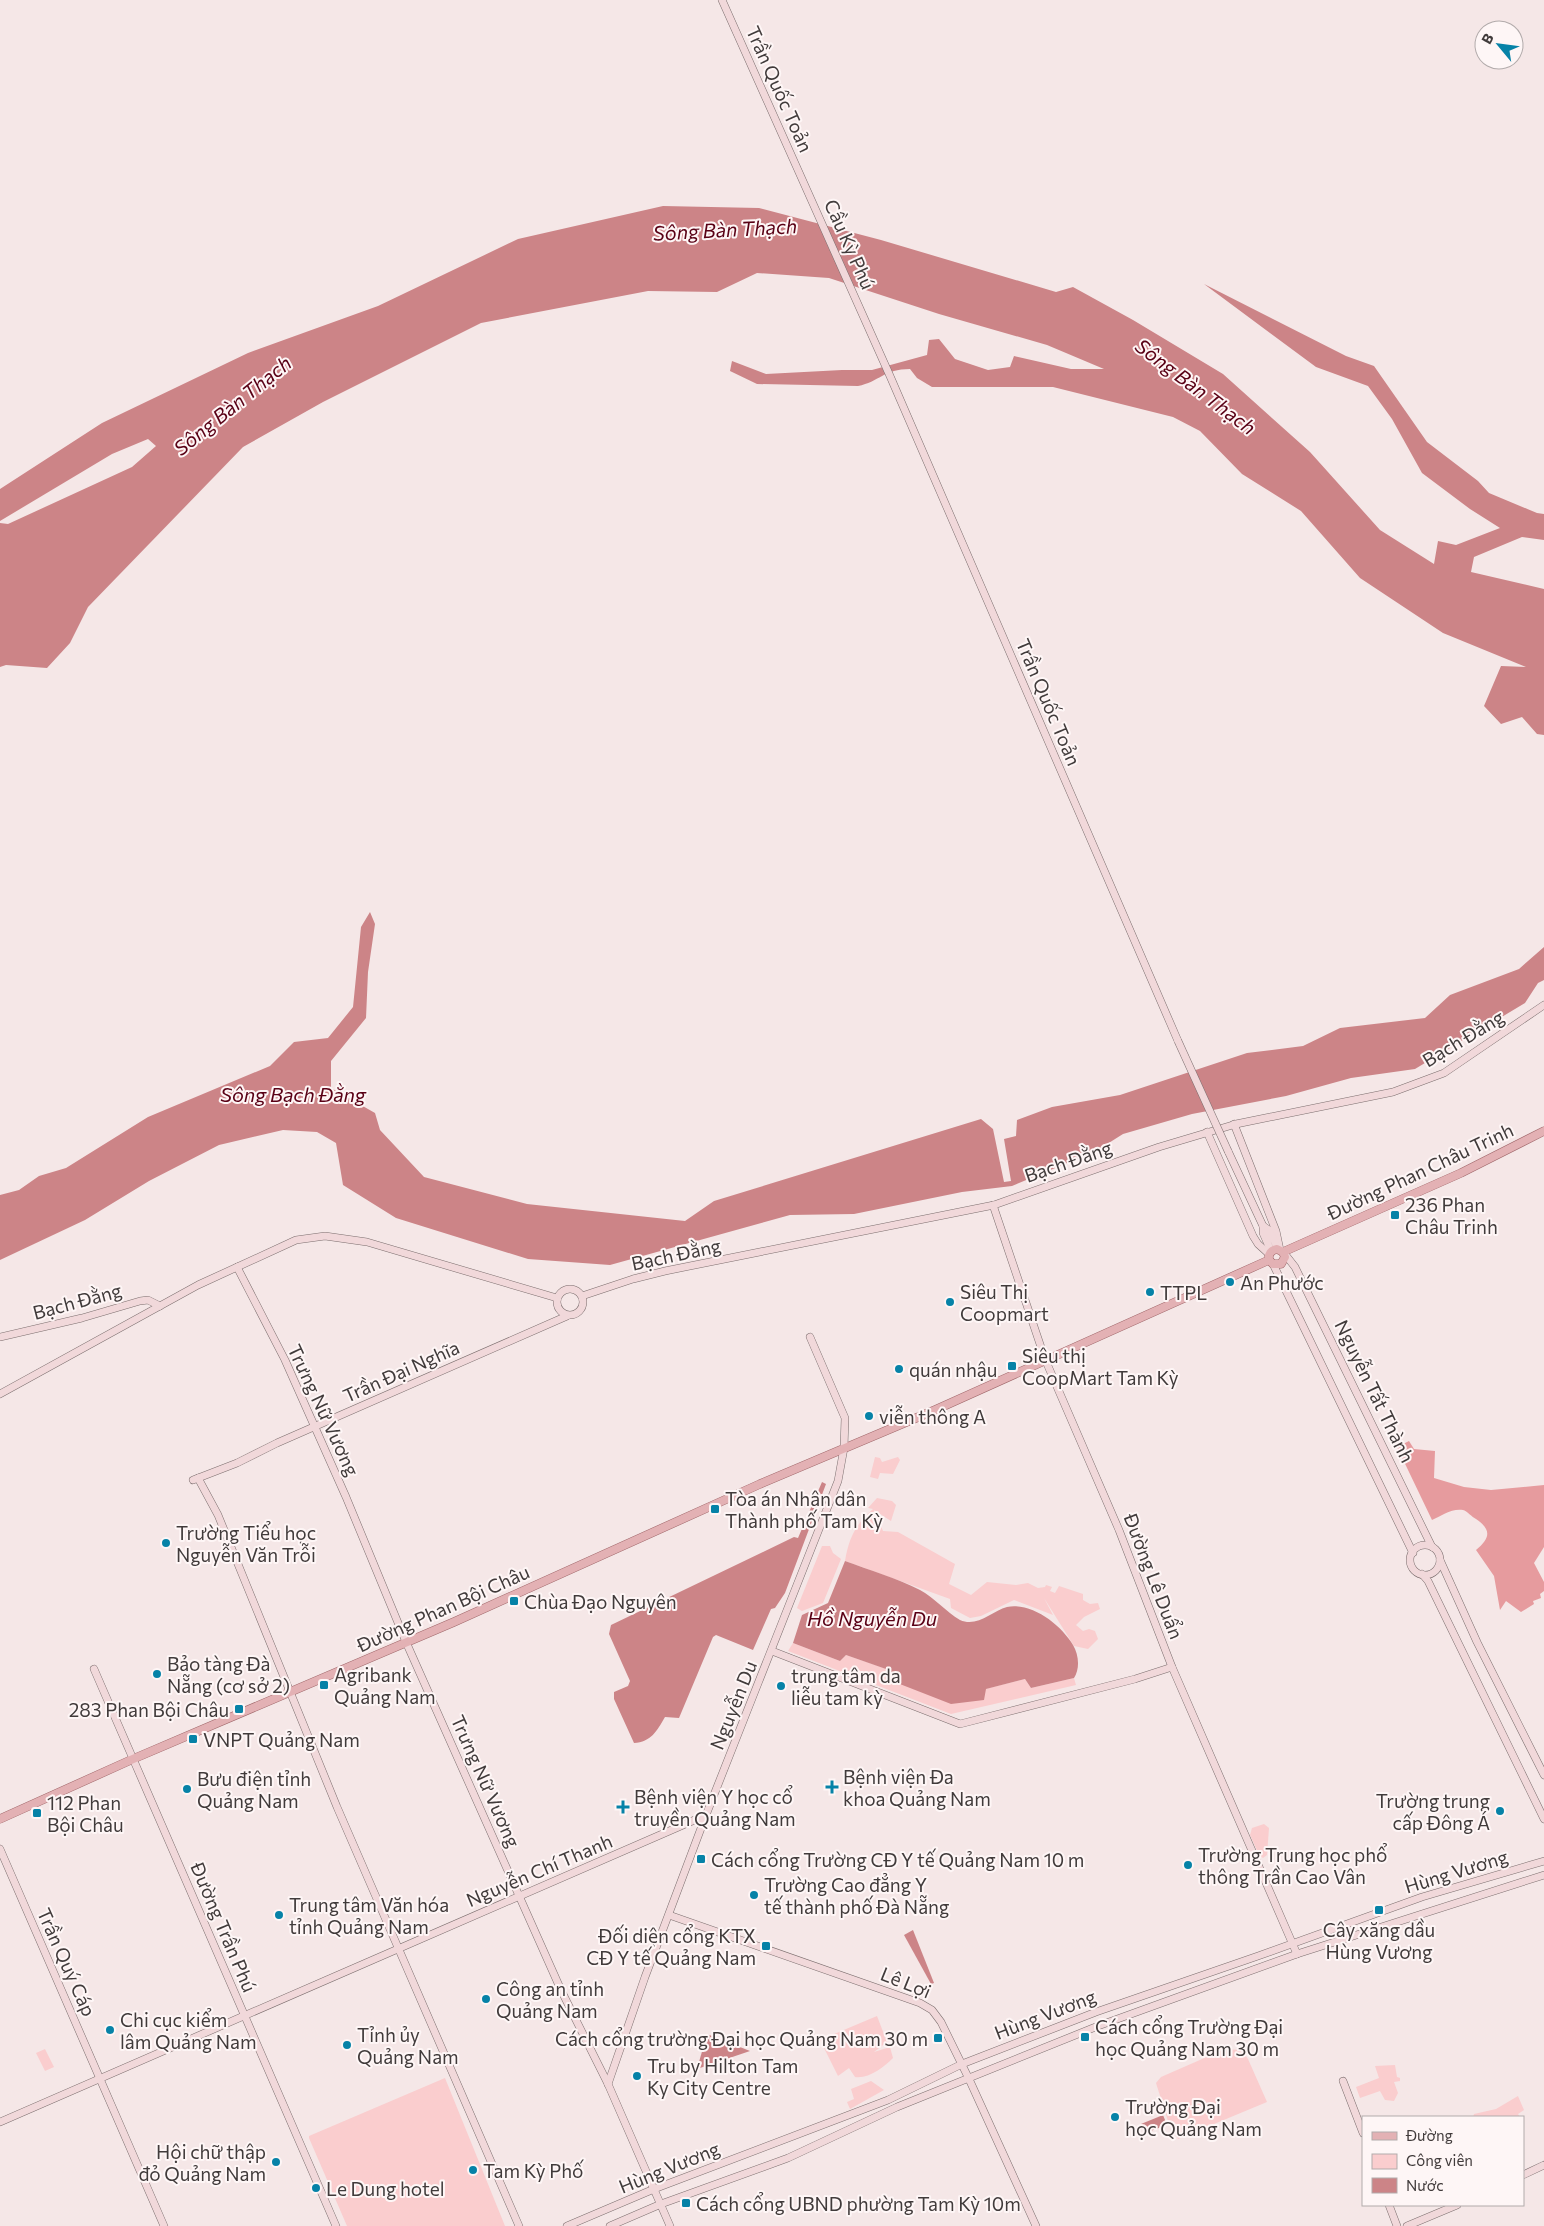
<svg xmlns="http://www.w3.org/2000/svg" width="1544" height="2226" font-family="Commissioner,sans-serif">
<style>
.green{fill:#facdce}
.forest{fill:#e69b9e}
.water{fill:#cc8487}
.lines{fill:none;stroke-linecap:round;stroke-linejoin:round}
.secondary-casing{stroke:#7b6e6e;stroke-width:8}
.primary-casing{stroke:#9f6669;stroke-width:9}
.secondary{stroke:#f1d8da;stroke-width:7}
.primary{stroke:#e3b1b4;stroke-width:8}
.secondary-bridge-casing{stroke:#7b6e6e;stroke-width:8;stroke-linecap:butt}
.secondary-bridge{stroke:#f1d8da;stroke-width:7}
.poi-dot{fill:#0682a7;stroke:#fef6f6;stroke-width:2}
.labels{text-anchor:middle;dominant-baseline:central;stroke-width:4;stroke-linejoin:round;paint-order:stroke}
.street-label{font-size:19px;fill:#413b3b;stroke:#fef6f6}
.poi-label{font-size:19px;fill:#413b3b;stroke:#fef6f6;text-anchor:start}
.water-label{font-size:20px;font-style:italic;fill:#590015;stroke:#fef6f6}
</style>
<rect width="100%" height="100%" fill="#f5e7e7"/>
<g class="green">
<path d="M875,1457L880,1458L882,1462L898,1457L900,1460L893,1474L880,1473L878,1479L870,1477Z"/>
<path d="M877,1498L892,1501L896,1505L891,1521L874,1510L883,1531L898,1532L955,1564L949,1584L971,1595L987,1582L1016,1585L1028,1583L1038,1588L1045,1587L1046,1585L1052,1587L1050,1591L1055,1593L1059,1586L1083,1594V1600L1090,1604L1098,1603L1100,1609L1084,1617L1076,1625L1083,1631L1089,1629L1095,1631L1098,1639L1088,1649L1074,1646L1044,1598L1053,1615L1014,1600L981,1616L970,1618L951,1608L950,1599L845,1561C849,1538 855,1525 873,1509L868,1508Z"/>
<path d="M822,1546H830L833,1553L841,1559L823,1603L802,1611L797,1608Z"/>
<path d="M793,1643L840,1661L846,1655L887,1669L985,1689L1025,1679L1031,1688L1074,1678L1076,1685L951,1714L788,1651Z"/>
<path d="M1264,1824L1269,1828L1267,1855L1263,1858L1259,1855L1250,1835L1252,1828Z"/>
<path d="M877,2016L887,2042L874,2052L890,2047L893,2058C884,2067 869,2079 855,2077L849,2068L838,2076L820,2040Z"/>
<path d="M45,2049L54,2067L45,2071L36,2053Z"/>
<path d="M1225,2049L1241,2050L1248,2059L1267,2102L1178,2139L1168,2121L1156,2083L1161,2077Z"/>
<path d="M1395,2065L1397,2077L1400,2078V2081L1394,2082L1398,2093L1394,2101L1385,2100L1380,2091L1360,2098L1356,2087L1379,2078L1375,2066Z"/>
<path d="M445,2078L505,2226H347L309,2138V2136Z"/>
<path d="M871,2081L884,2090L850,2109L847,2102L854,2099L851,2089Z"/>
<path d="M1518,2096L1524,2110L1518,2114L1520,2117H1473L1474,2114L1496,2109Z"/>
</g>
<path class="forest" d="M1409,1441L1414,1449L1435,1451L1434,1478L1464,1487L1491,1490L1544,1485V1547L1534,1563L1544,1582V1591L1540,1594L1541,1598L1533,1601L1534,1604L1521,1612L1506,1601L1500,1610L1494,1576L1476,1550C1490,1538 1492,1530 1476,1519C1472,1517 1467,1511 1463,1510C1452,1508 1441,1516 1432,1520L1397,1447Z"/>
<g class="water">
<path d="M663,206L759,208L881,240L1056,292L1073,287L1133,320L1223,374L1310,452L1380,530L1434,564L1438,541L1456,545L1500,528L1470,509L1422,473L1392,419L1368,386L1316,367L1204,284L1346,356L1374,366L1427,442L1478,481L1489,493L1537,513L1544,514V540L1522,537L1474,557L1471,572L1544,589V735L1537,734L1522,717L1501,724L1484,706L1501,666L1526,667L1443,633L1360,578L1301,511L1242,474L1200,431L1173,417L1053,387H932L917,378L910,369C884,369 879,382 858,386L757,384L730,371L732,361L766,374L842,370H872L927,355L929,340L939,339L955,359L988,370L1010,367L1014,356L1071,369H1104L1047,345L939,314L829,278L757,273L717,292L648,291L481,323L323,402L243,447L88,607L70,643L47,668L6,665L0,667V523L8,524L132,467L156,446L148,439L112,454L0,521V489L102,423L248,353L378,306L518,239Z"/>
<path d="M370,912L375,924L368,972L366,1018L331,1061V1088L375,1113L380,1130L424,1177L527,1204L685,1221L714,1201L981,1119L993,1129L1004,1182L1011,1181L1004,1139L1016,1136L1017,1120L1052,1107L1120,1095L1247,1053L1303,1046L1340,1028L1425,1018L1450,995L1519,969L1544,947V980L1538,983L1525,1003L1415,1069L1351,1078L1286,1096L1192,1114L1123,1134L1096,1151L1012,1186L962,1192L854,1214L790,1215L610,1265L528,1259L396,1218L343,1185L336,1143L317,1132L283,1130L219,1145L149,1181L85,1220L0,1260V1195L19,1190L39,1176L66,1168L148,1117L270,1066L294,1042L328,1038L353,1007L361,927Z"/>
<path d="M822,1482L826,1484L785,1593L775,1608L771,1609L753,1650L716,1635L713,1637L679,1718L665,1717C657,1731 651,1742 634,1743L614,1699V1692L628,1686L630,1681L609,1634L611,1625L794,1537L798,1538Z"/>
<path d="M845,1561C869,1570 897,1578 920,1590C935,1598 946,1612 960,1620C977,1628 992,1611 1007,1607C1032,1602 1061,1625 1073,1645C1079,1655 1080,1669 1074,1678L1031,1688L1025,1679L986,1689L984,1700L951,1704L887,1679L886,1669L846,1655L840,1661L793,1643L802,1615L828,1603Z"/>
<path d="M913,1930L934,1983L931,1984L904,1935Z"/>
<path d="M707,2034L750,2051L697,2069Z"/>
<path d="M1163,2115L1167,2125L1145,2133L1141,2124Z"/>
</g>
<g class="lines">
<g class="secondary-casing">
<g id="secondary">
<path d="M722,0L890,376L1178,1041"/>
<path d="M1234,1124L1276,1231L1280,1250"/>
<path d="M1207,1132L1253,1236L1258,1244L1269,1254"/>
<path d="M1228,1151L1263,1226"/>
<path d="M993,1205L1045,1359L1119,1530L1172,1667L1297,1954"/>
<path d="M1271,1251L1263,1233V1226L1269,1230L1278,1249"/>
<path d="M1284,1253L1295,1267L1432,1547"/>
<path d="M1273,1264L1413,1553"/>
<path d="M237,1267L285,1360L346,1497L406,1642L561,1990L608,2084L670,2226"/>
<circle cx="570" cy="1302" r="13"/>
<path d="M582,1296L633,1279L665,1271L994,1205L1159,1147L1236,1124L1393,1092L1444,1073L1544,1005"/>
<path d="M0,1337L82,1318L140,1301L148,1300L160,1306"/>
<path d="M0,1394L198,1285L296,1240L325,1236L367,1242L557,1298"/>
<path d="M198,1478L218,1515L337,1807L519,2226"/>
<path d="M193,1480L237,1463L277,1443L567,1316"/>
<circle cx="1425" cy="1560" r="15"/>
<path d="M1440,1560L1477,1642L1544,1775"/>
<path d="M1422,1574L1428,1581L1544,1819"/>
<path d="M772,1651L960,1724L1135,1679L1172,1667"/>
<path d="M94,1669L336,2226"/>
<path d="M0,1849L164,2226"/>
<path d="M669,1915L920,2003L932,2010L941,2022L969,2079L1036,2226"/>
<path d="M1343,2081L1363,2133"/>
<path d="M608,2084L645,1977L706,1815L838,1481L844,1448L845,1418L810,1337"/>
<path d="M0,2122L706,1815"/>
<path d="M1523,2175L1544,2165"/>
<path d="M1389,2205L1397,2226"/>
<path d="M567,2226L654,2189L888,2100L962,2064L1096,2012L1258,1956L1422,1897L1544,1861"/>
<path d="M610,2226L661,2204L788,2158L897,2107L1098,2026L1297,1954L1544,1875"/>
<path d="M1407,2226L1457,2205"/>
</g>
</g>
<g class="primary-casing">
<g id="primary">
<path d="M1283,1252L1461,1173L1544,1131"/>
<path d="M1269,1260L1273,1264H1281L1285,1257L1283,1252"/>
<path d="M1269,1260C1268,1254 1271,1250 1277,1249L1283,1252"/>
<path d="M0,1819L133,1759L454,1622L760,1484L935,1410L1269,1260"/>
</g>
</g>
<use href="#secondary" class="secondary"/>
<use href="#primary" class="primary"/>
<g class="secondary-bridge-casing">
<path id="secondary-bridge" d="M1178,1041L1228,1151"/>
</g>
<use href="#secondary-bridge" class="secondary-bridge"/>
</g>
<g class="poi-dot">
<rect x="1390" y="1210" width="10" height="10" rx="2.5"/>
<circle cx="1230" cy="1282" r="5"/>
<circle cx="1150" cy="1292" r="5"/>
<circle cx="950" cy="1302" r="5"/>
<rect x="1007" y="1361" width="10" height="10" rx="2.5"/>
<circle cx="899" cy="1369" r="5"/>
<circle cx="869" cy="1416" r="5"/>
<rect x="710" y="1504" width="10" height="10" rx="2.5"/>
<circle cx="166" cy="1543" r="5"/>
<rect x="509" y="1596" width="10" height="10" rx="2.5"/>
<circle cx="157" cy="1674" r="5"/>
<rect x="319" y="1680" width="10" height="10" rx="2.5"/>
<circle cx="781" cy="1686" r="5"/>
<rect x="234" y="1704" width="10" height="10" rx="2.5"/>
<rect x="188" y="1734" width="10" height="10" rx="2.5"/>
<path d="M829.5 1779.5h5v5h5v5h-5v5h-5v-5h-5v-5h5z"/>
<circle cx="187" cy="1789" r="5"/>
<path d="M620.5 1799.5h5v5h5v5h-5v5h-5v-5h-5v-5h5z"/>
<circle cx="1500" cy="1811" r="5"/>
<rect x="32" y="1808" width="10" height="10" rx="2.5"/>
<rect x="696" y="1854" width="10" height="10" rx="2.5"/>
<circle cx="1188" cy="1865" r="5"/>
<circle cx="754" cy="1895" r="5"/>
<rect x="1374" y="1905" width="10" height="10" rx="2.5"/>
<circle cx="279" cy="1915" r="5"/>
<rect x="761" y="1941" width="10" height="10" rx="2.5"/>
<circle cx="486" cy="1999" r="5"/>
<circle cx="110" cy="2030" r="5"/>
<rect x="1080" y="2032" width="10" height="10" rx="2.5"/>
<rect x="933" y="2033" width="10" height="10" rx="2.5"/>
<circle cx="347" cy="2045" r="5"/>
<circle cx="637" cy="2076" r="5"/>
<circle cx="1115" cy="2117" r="5"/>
<circle cx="276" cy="2162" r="5"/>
<circle cx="473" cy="2170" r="5"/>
<circle cx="316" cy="2188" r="5"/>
<rect x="681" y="2198" width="10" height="10" rx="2.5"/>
</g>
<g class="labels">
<g class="street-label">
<text transform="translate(780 89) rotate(66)">Trần Quốc Toản</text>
<text transform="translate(850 244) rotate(66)">Cầu Kỳ Phú</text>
<text transform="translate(1049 702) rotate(67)">Trần Quốc Toản</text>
<text transform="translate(1463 1038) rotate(-31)">Bạch Đằng</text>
<text transform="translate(1068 1161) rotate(-19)">Bạch Đằng</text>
<text transform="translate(1420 1171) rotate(-25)">Đường Phan Châu Trinh</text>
<text transform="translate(676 1254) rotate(-12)">Bạch Đằng</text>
<text transform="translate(77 1301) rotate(-15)">Bạch Đằng</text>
<text transform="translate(401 1371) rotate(-24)">Trần Đại Nghĩa</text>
<text transform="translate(1375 1391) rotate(64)">Nguyễn Tất Thành</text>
<text transform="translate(324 1410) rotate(65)">Trưng Nữ Vương</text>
<text transform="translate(1154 1576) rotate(69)">Đường Lê Duẩn</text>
<text transform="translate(443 1608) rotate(-24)">Đường Phan Bội Châu</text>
<text transform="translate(733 1705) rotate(-68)">Nguyễn Du</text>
<text transform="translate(486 1781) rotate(66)">Trưng Nữ Vương</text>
<text transform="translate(539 1870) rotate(-23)">Nguyễn Chí Thanh</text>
<text transform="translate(1456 1871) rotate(-17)">Hùng Vương</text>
<text transform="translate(224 1927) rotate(67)">Đường Trần Phú</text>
<text transform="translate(67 1962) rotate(66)">Trần Quý Cáp</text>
<text transform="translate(906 1982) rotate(22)">Lê Lợi</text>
<text transform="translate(1045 2014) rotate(-21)">Hùng Vương</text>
<text transform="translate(669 2167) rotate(-22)">Hùng Vương</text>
</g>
<g class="poi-label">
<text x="1405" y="1204">236 Phan<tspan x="1405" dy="22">Châu Trinh</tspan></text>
<text x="1240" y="1282">An Phước</text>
<text x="960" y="1291">Siêu Thị<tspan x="960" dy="22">Coopmart</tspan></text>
<text x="1160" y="1292">TTPL</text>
<text x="1022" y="1355">Siêu thị<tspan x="1022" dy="22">CoopMart Tam Kỳ</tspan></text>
<text x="909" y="1369">quán nhậu</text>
<text x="879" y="1416">viễn thông A</text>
<text x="725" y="1498">Tòa án Nhân dân<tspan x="725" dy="22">Thành phố Tam Kỳ</tspan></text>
<text x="176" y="1532">Trường Tiểu học<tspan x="176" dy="22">Nguyễn Văn Trỗi</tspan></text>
<text x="524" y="1601">Chùa Đạo Nguyên</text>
<text x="167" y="1663">Bảo tàng Đà<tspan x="167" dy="22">Nẵng (cơ sở 2)</tspan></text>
<text x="334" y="1674">Agribank<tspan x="334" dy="22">Quảng Nam</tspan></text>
<text x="791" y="1675">trung tâm da<tspan x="791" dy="22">liễu tam kỳ</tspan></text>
<text x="229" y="1709" text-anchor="end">283 Phan Bội Châu</text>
<text x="203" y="1739">VNPT Quảng Nam</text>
<text x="843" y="1776">Bệnh viện Đa<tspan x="843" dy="22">khoa Quảng Nam</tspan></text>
<text x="197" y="1778">Bưu điện tỉnh<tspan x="197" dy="22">Quảng Nam</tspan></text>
<text x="634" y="1796">Bệnh viện Y học cổ<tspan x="634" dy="22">truyền Quảng Nam</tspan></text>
<text x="1490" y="1800" text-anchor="end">Trường trung<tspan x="1490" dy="22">cấp Đông Á</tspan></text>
<text x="47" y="1802">112 Phan<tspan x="47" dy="22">Bội Châu</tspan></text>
<text x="1198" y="1854">Trường Trung học phổ<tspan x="1198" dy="22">thông Trần Cao Vân</tspan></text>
<text x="711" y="1859">Cách cổng Trường CĐ Y tế Quảng Nam 10 m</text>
<text x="764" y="1884">Trường Cao đẳng Y<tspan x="764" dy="22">tế thành phố Đà Nẵng</tspan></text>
<text x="289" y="1904">Trung tâm Văn hóa<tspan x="289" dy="22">tỉnh Quảng Nam</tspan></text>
<text x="1379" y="1929" text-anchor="middle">Cây xăng dầu<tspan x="1379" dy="22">Hùng Vương</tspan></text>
<text x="756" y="1935" text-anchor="end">Đối diện cổng KTX<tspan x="756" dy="22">CĐ Y tế Quảng Nam</tspan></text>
<text x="496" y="1988">Công an tỉnh<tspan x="496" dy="22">Quảng Nam</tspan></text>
<text x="120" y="2019">Chi cục kiểm<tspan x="120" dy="22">lâm Quảng Nam</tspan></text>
<text x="1095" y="2026">Cách cổng Trường Đại<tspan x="1095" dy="22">học Quảng Nam 30 m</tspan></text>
<text x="357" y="2034">Tỉnh ủy<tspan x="357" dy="22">Quảng Nam</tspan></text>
<text x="928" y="2038" text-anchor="end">Cách cổng trường Đại học Quảng Nam 30 m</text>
<text x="647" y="2065">Tru by Hilton Tam<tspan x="647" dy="22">Ky City Centre</tspan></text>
<text x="1125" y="2106">Trường Đại<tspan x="1125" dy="22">học Quảng Nam</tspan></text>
<text x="266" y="2151" text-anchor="end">Hội chữ thập<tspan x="266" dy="22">đỏ Quảng Nam</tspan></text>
<text x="483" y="2170">Tam Kỳ Phố</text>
<text x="326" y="2188">Le Dung hotel</text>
<text x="696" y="2203">Cách cổng UBND phường Tam Kỳ 10m</text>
</g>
<g class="water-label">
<text transform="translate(725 229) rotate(-3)">Sông Bàn Thạch</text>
<text transform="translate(1196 386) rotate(37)">Sông Bàn Thạch</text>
<text transform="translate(232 405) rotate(-39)">Sông Bàn Thạch</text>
<text x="293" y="1094">Sông Bạch Đằng</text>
<text x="872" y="1618">Hồ Nguyễn Du</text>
</g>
</g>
<rect x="1362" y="2116" width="162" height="90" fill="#fef6f6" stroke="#b2abab"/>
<rect x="1372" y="2132" width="25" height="8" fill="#e3b1b4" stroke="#b2abab"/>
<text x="1406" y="2141" font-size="15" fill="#413b3b">Đường</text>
<rect x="1372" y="2154" width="25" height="15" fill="#facdce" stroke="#b2abab"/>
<text x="1406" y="2166" font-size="15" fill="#413b3b">Công viên</text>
<rect x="1372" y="2178" width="25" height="15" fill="#cc8487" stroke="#b2abab"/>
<text x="1406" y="2191" font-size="15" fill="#413b3b">Nước</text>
<g transform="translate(1499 45) rotate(299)"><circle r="24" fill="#fef6f6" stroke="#b2abab"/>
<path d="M0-4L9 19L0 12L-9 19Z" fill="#0682a7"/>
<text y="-8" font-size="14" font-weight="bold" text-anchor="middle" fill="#413b3b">B</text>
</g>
</svg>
